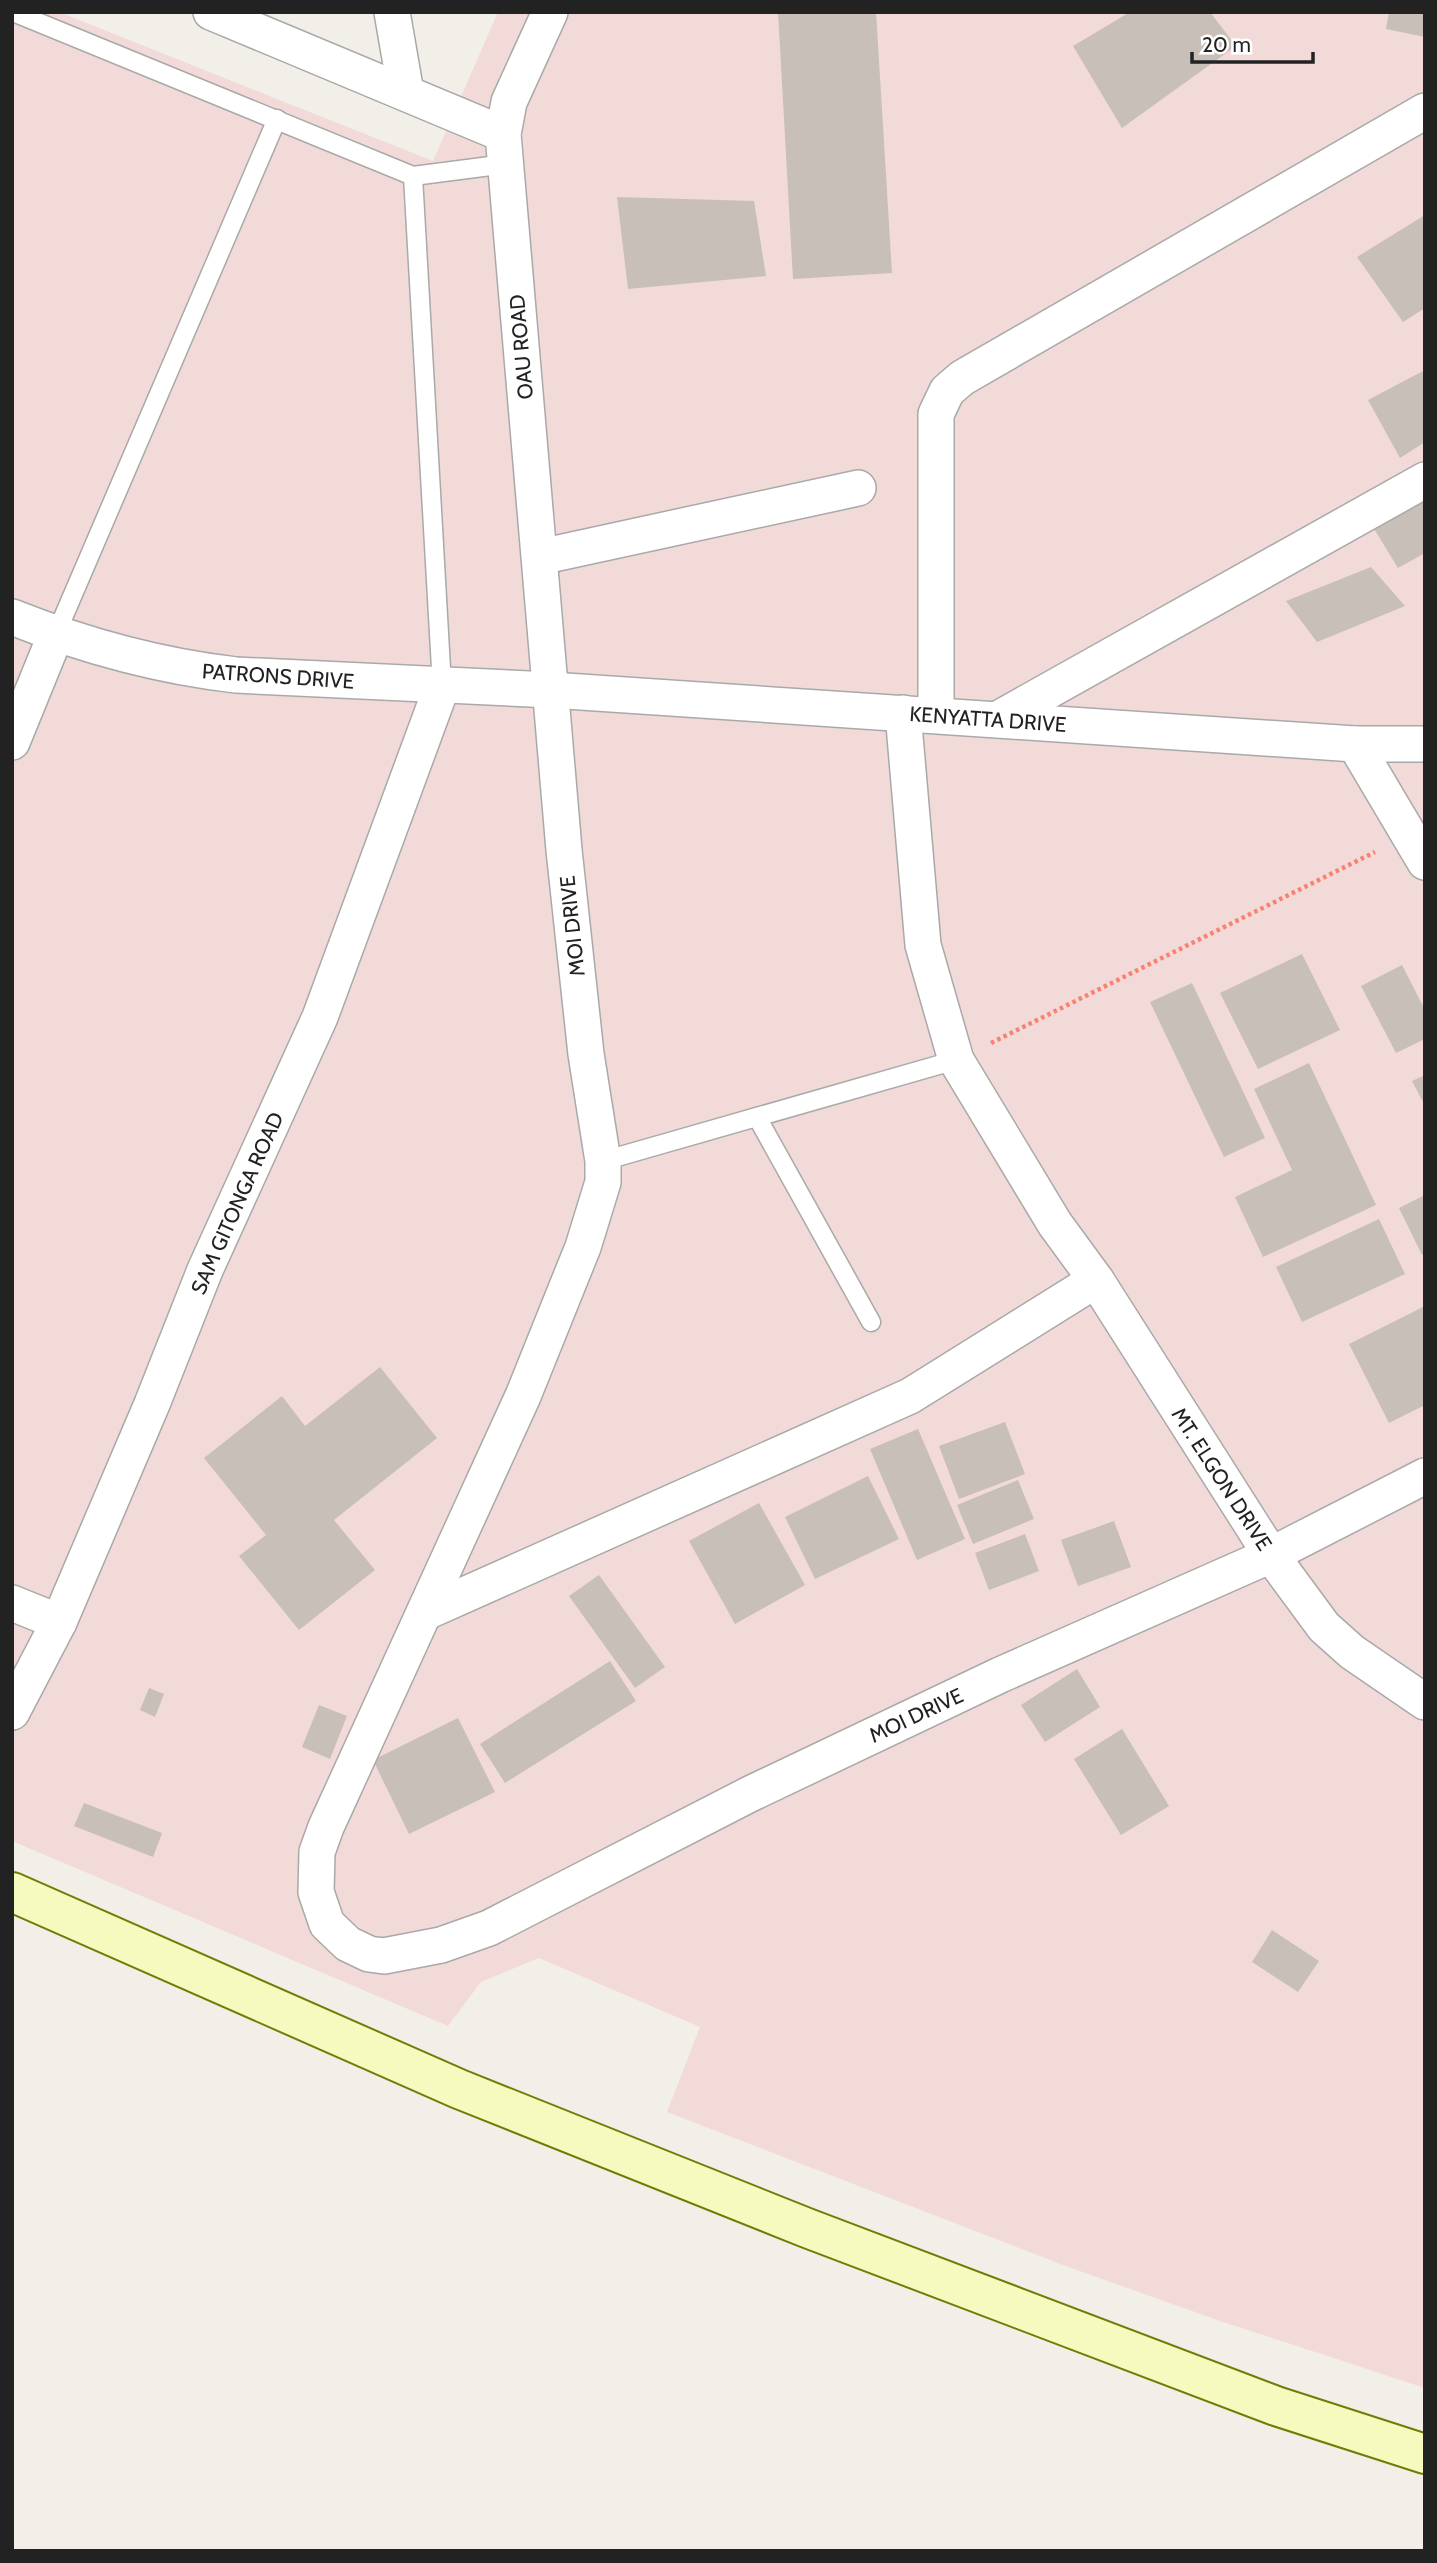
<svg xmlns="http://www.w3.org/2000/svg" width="1437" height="2563" font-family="Cabin,sans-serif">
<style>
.commercial{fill:#f2dad9}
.building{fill:#c7bfb8}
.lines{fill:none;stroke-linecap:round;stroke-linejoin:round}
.lane-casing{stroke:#a9a9a9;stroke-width:21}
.street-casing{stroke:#a9a9a9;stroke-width:38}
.secondary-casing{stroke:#707d05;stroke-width:42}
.path{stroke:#fa8072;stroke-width:4.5;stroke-dasharray:3.5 3.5;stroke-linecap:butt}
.lane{stroke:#fff;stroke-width:18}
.street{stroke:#fff;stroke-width:35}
.secondary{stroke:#f7fabf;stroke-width:38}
.labels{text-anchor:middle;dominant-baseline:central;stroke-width:5;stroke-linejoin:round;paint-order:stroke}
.street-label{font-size:21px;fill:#222;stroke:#fff}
</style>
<rect width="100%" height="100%" fill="#f2efe9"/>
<path class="commercial" d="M12,12H59L433,161L498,12H1425V2388L1220,2321L1063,2265L667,2112L700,2027L539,1958L481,1982L448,2026L12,1841Z"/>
<g class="building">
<path d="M778,12H876L892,273L793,279Z"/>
<path d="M1130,12H1210L1236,46L1122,128L1073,46Z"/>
<path d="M1389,12H1425V37L1386,29Z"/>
<path d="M617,197L754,201L766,276L628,289Z"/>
<path d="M1425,215V308L1403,322L1357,257Z"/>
<path d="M1425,370V442L1400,458L1368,400Z"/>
<path d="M1425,479V553L1398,568L1365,514Z"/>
<path d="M1371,567L1405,606L1317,642L1286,601Z"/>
<path d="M1302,954L1340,1030L1258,1069L1220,993Z"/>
<path d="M1402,965L1425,1010V1039L1396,1053L1361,986Z"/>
<path d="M1192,983L1265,1138L1224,1157L1150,1002Z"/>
<path d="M1309,1063L1376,1205L1263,1257L1235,1197L1292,1170L1254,1089Z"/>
<path d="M1425,1075V1106L1412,1081Z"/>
<path d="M1425,1195V1254L1422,1255L1399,1208Z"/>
<path d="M1379,1219L1405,1274L1302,1322L1276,1267Z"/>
<path d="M1425,1306V1405L1389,1423L1349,1344Z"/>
<path d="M380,1367L437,1438L334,1520L375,1570L299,1630L239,1556L266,1535L204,1458L282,1396L305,1426Z"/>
<path d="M1005,1422L1025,1474L959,1499L939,1446Z"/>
<path d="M918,1429L965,1539L917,1560L870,1449Z"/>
<path d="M868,1476L899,1539L815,1579L785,1517Z"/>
<path d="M1018,1480L1034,1519L973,1544L957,1505Z"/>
<path d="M759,1503L805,1585L735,1624L689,1541Z"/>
<path d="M1114,1521L1131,1567L1078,1586L1061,1540Z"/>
<path d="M1025,1534L1039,1571L989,1590L975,1553Z"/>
<path d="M599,1575L665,1667L635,1688L569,1596Z"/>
<path d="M610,1661L636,1701L505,1783L480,1744Z"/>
<path d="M1077,1669L1100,1707L1045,1742L1021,1705Z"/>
<path d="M149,1688L164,1694L155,1717L140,1710Z"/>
<path d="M319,1705L347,1716L330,1759L302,1747Z"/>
<path d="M458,1718L495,1792L409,1834L373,1760Z"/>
<path d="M1122,1729L1169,1806L1121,1835L1074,1759Z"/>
<path d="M84,1803L162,1833L153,1857L74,1826Z"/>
<path d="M1272,1930L1319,1961L1298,1992L1252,1962Z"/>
</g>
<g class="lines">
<g class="lane-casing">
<g id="lane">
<path d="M13,12L413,176L506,164"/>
<path d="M413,176L442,686"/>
<path d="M56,634L277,119"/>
<path d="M757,1117L871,1322"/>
<path d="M603,1161L956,1060"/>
</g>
</g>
<g class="street-casing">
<g id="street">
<path d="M211,12L503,134"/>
<path d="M392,12L406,93"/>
<path d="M550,12L509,102L503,134L564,850L586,1054L603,1161V1182L583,1247L523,1396L326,1827L317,1852L316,1892L327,1924L348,1944L369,1954L384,1956L441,1945L489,1928L750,1794L1000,1675L1271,1555L1425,1476"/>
<path d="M540,557L858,488"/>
<path d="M12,617C85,646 158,666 236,675L551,690L1355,744H1425"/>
<path d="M903,713L923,945L956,1060L1055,1224L1096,1280L1271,1555L1324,1627L1352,1652L1425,1702"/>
<path d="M936,715V414L947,391L962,378L1425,111"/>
<path d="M998,719L1425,480"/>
<path d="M12,742L56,634"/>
<path d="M1355,744L1425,862"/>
<path d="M12,1603L59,1622"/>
<path d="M424,1613L910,1396L1096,1280"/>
<path d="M12,1712L59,1622L152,1404L205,1270L320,1017L442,686"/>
</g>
</g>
<g class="secondary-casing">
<path id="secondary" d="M12,1892L459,2089L807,2228L1276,2406L1425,2454"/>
</g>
<path class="path" d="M991,1043L1375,852"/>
<use href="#lane" class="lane"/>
<use href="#street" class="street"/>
<use href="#secondary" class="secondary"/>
</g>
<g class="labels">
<g class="street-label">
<text transform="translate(521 347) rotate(-95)">OAU ROAD</text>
<text transform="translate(278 676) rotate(4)">PATRONS DRIVE</text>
<text transform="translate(988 719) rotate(4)">KENYATTA DRIVE</text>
<text transform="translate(572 926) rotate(-96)">MOI DRIVE</text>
<text transform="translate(237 1203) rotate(-66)">SAM GITONGA ROAD</text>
<text transform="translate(1222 1479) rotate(57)">MT. ELGON DRIVE</text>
<text transform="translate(916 1715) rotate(-25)">MOI DRIVE</text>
</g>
</g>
<rect width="1437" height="2563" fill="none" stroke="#222222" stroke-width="28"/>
<path d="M1192 52v10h121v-10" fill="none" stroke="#222222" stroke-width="3.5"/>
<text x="1202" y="52" font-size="21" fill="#222222" stroke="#ffffff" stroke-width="5" paint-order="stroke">20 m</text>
</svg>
